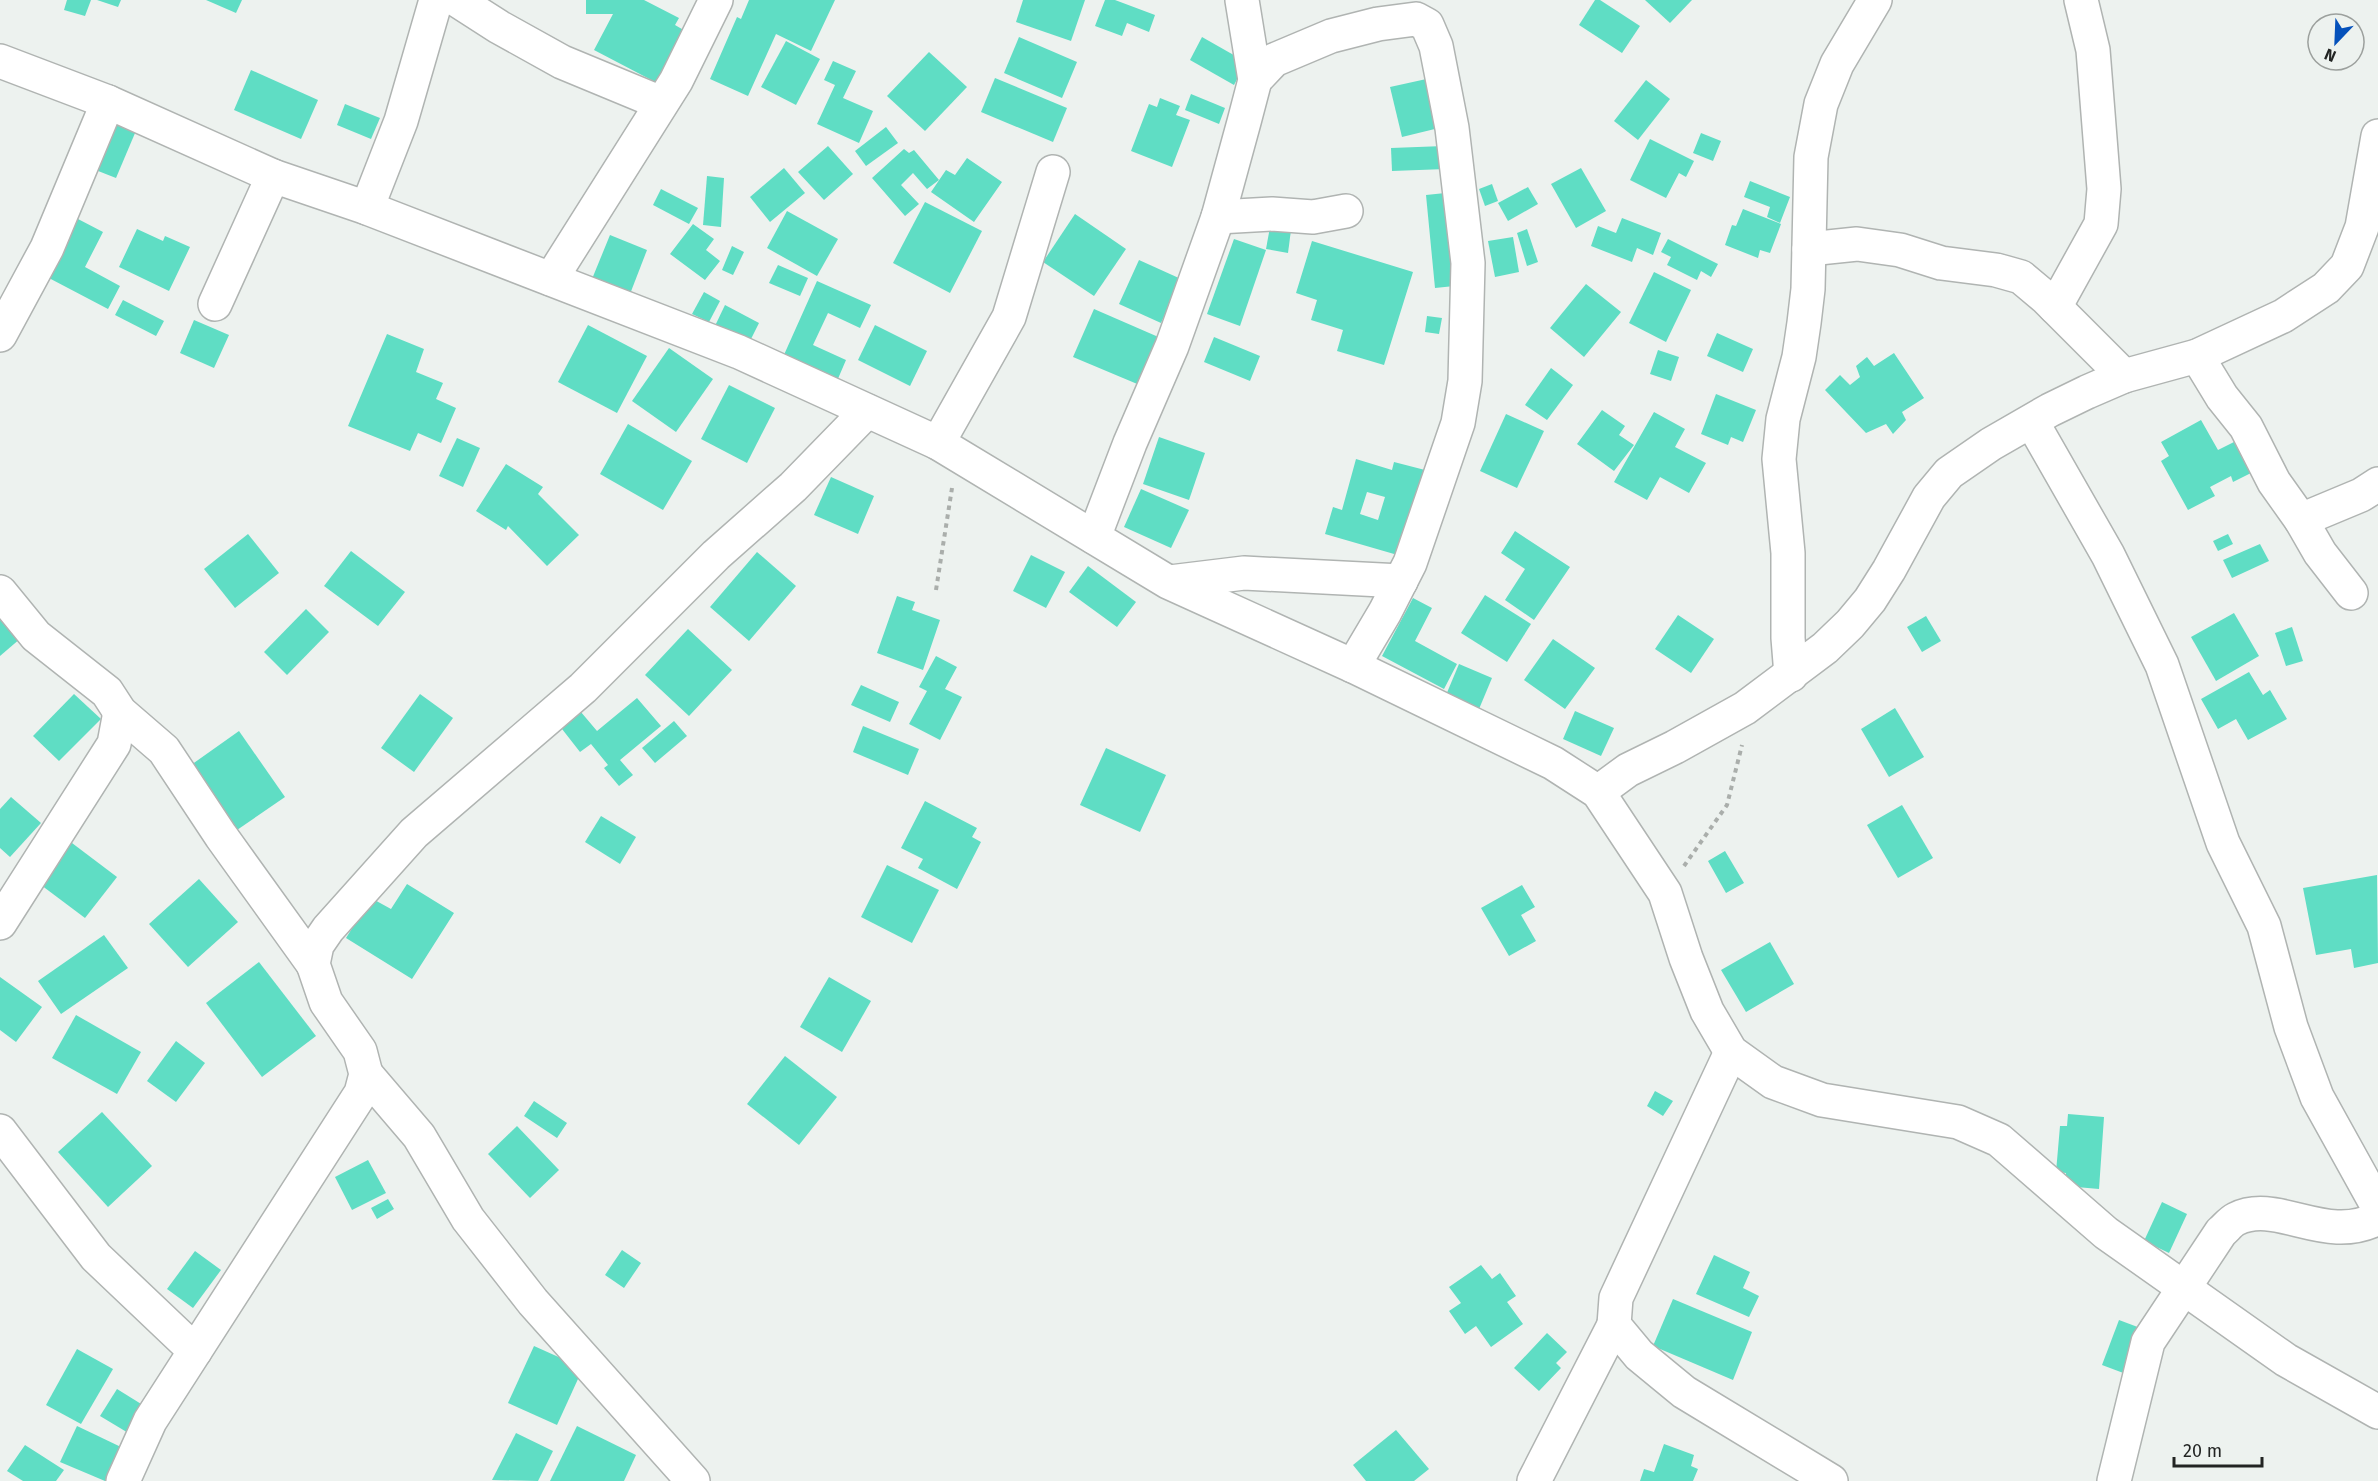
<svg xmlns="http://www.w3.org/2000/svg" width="2378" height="1481" font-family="'Fira Sans',sans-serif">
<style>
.building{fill:#5fddc4;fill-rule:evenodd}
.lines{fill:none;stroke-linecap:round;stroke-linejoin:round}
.minor-casing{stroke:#b0b4b2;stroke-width:36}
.path{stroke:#aaaeab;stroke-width:4;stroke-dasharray:4.5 4.5;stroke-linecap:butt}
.minor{stroke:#fff;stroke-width:33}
</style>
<rect width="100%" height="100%" fill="#edf2ef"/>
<g class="building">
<path d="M67,0H91L85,16L64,10Z"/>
<path d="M97,0H121L118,7Z"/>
<path d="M206,0H242L236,13Z"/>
<path d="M586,0H644L679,18L675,25L687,32L659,84L594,50L613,14H586Z"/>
<path d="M749,0H835L811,51L776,34L748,96L710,79L737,17L741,19Z"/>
<path d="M1023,0H1085L1071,41L1016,22Z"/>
<path d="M1105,0H1115L1155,15L1149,32L1127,23L1122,36L1095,26Z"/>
<path d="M1595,0H1600L1640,26L1622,53L1579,25Z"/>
<path d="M1645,0H1692L1670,23Z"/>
<path d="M1019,37L1077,62L1062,98L1004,73Z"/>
<path d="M1202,37L1246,62L1234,85L1190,60Z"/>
<path d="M786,41L820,59L796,105L761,87Z"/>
<path d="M929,52L967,87L925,131L887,96Z"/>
<path d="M833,61L856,71L843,98L873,111L859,143L817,124L835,85L824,80Z"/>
<path d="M251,70L318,100L301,139L234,110Z"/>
<path d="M995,78L1067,108L1053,142L981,112Z"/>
<path d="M1431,78L1443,127L1402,137L1390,87Z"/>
<path d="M1646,80L1670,99L1638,140L1614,121Z"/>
<path d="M1191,94L1225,108L1219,124L1185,110Z"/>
<path d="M1160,98L1180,106L1176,115L1190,120L1172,167L1131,151L1149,104L1157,107Z"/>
<path d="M345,104L380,118L371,139L337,125Z"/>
<path d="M115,116L138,126L116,178L93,169Z"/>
<path d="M886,127L898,143L866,166L855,151Z"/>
<path d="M1701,133L1721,141L1713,161L1693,153Z"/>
<path d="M1650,139L1694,161L1686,177L1679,173L1666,198L1630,180Z"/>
<path d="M828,146L853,174L824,200L798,172Z"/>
<path d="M1444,146L1446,169L1392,171L1391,148Z"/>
<path d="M904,149L909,153L914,150L939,180L927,189L913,173L901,185L919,204L905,216L872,178Z"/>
<path d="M967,158L1002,182L974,222L931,192L946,170L955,175Z"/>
<path d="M784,168L805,193L770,222L750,197Z"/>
<path d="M1581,168L1606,211L1576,228L1551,184Z"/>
<path d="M707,176L724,178L721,227L703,225Z"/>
<path d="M1750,181L1790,197L1780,223L1767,217L1770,207L1744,197Z"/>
<path d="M1492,184L1498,201L1485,206L1479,189Z"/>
<path d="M1528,187L1538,204L1508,221L1498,203Z"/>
<path d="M661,189L698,208L689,224L653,205Z"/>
<path d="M1455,192L1464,285L1435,288L1426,195Z"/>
<path d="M925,202L982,231L950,293L893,263Z"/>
<path d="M1743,209L1781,224L1770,253L1760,250L1758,258L1725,245L1732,225L1736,226Z"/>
<path d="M787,211L838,239L817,276L767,248Z"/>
<path d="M1075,214L1126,249L1094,296L1043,262Z"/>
<path d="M1622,218L1661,233L1653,255L1637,248L1632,262L1591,246L1598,226L1616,233Z"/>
<path d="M78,219L103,232L85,267L120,286L108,309L47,277Z"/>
<path d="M693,224L714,239L706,250L720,261L705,280L670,254Z"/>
<path d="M1270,227L1291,230L1288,253L1266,249Z"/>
<path d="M137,229L163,241L165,236L190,247L169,291L119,267Z"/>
<path d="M1527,229L1538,262L1527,266L1517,233Z"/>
<path d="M610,235L647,250L630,294L592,279Z"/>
<path d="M1513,237L1519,272L1495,277L1488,241Z"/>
<path d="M1234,239L1266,250L1240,326L1207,314Z"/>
<path d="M1668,239L1718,264L1711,277L1701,271L1697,280L1667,265L1671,257L1661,252Z"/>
<path d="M1312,241L1413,272L1384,365L1337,351L1343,330L1311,320L1317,300L1296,293Z"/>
<path d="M732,246L744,252L733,275L722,270Z"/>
<path d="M1139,260L1181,279L1161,323L1119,304Z"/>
<path d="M778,265L808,278L800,296L769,283Z"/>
<path d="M1654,272L1691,290L1666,342L1629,323Z"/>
<path d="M817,281L871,305L860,328L828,313L813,345L846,360L837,381L783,357Z"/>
<path d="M1586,284L1621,312L1584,357L1550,328Z"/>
<path d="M704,292L720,301L709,322L692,314Z"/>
<path d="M123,300L164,321L156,336L115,315Z"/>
<path d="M725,305L759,323L748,345L714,328Z"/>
<path d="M1094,309L1163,339L1142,386L1073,357Z"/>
<path d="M1427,316L1442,318L1439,334L1425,332Z"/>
<path d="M194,320L229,335L214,368L180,353Z"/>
<path d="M588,325L647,356L617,413L558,382Z"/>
<path d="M875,325L927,351L910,386L858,360Z"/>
<path d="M1717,333L1753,349L1743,372L1707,356Z"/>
<path d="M387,334L424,349L416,372L443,383L436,399L456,408L441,443L418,433L410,451L348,426Z"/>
<path d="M1214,337L1260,356L1250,381L1204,362Z"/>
<path d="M669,348L713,379L676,432L632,401Z"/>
<path d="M1658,350L1679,357L1671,381L1650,374Z"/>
<path d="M1894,353L1924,398L1902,412L1906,420L1893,434L1886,424L1866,433L1825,390L1840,375L1850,385L1860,377L1856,366L1867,357L1874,366Z"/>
<path d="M1551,368L1573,385L1547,420L1525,405Z"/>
<path d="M729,385L775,408L747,463L701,439Z"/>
<path d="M1716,394L1756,410L1743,442L1731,437L1728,445L1701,434Z"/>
<path d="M1602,410L1625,426L1619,435L1634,445L1614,471L1577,444Z"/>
<path d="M1654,412L1685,429L1675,447L1706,463L1689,493L1660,477L1647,500L1614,482Z"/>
<path d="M1506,414L1544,431L1517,488L1480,471Z"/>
<path d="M2201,420L2218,450L2234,442L2251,473L2233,482L2231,476L2210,487L2215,496L2188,510L2161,461L2169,456L2161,442Z"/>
<path d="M628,424L692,461L663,510L600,474Z"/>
<path d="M1159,437L1205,453L1189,500L1143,484Z"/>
<path d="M457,438L480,448L463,487L439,476Z"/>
<path d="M1356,459L1392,470L1394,462L1425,470L1401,556L1325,534L1333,507L1342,510ZM1367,492L1385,497L1378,520L1360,514Z"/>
<path d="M506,464L543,487L538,494L579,535L547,566L508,526L506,530L476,511Z"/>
<path d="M831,477L874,496L858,534L814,515Z"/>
<path d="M1141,489L1189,510L1171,548L1124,527Z"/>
<path d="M1515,531L1570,567L1534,620L1505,600L1525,569L1501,553Z"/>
<path d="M248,534L279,573L235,608L204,569Z"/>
<path d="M2228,534L2233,544L2218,551L2213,541Z"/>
<path d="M2260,544L2269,561L2232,578L2223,560Z"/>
<path d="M351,551L405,592L378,626L324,586Z"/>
<path d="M757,552L796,586L749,641L710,607Z"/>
<path d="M1031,555L1065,572L1046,608L1013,591Z"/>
<path d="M1088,566L1136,602L1117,627L1069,592Z"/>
<path d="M1485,595L1531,624L1507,662L1461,633Z"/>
<path d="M897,596L915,602L912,610L940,620L923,670L877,653Z"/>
<path d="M1413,598L1432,608L1415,641L1457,664L1444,689L1382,656Z"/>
<path d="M306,609L329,632L287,675L264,652Z"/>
<path d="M0,613L21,638L0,656Z"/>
<path d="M2234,613L2259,656L2216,681L2191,637Z"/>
<path d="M1678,615L1714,639L1691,673L1655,649Z"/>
<path d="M1926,616L1941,641L1922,652L1907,627Z"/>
<path d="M2292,627L2303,661L2286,666L2275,633Z"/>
<path d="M688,629L732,670L689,716L645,675Z"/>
<path d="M1553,639L1595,668L1565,709L1524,680Z"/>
<path d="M936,656L957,667L945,689L962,697L940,740L909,724L927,691L919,687Z"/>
<path d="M1459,664L1492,678L1479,709L1446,695Z"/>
<path d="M2249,672L2263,695L2270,690L2287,719L2248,740L2236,719L2218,729L2201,699Z"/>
<path d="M861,685L899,702L890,722L851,705Z"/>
<path d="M74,694L101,719L59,761L33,736Z"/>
<path d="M420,694L453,718L414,772L381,748Z"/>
<path d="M637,698L661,726L620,760L633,775L619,786L604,768L608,765L591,744L580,752L555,720L575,705L597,731Z"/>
<path d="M1895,708L1924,757L1889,777L1861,729Z"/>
<path d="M1575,711L1614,728L1601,756L1563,739Z"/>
<path d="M674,721L687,736L655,763L642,748Z"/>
<path d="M863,726L919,749L908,775L853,752Z"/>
<path d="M239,731L285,797L237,830L191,765Z"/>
<path d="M1106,748L1166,775L1140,832L1080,805Z"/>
<path d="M11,797L41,823L10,857L0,848V809Z"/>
<path d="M925,801L977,828L972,837L981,842L957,889L918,868L923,859L901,848Z"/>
<path d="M1902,805L1933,858L1898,878L1867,825Z"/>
<path d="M601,816L636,837L620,864L585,842Z"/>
<path d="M68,840L117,877L85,918L37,882Z"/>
<path d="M1725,851L1744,883L1726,893L1708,861Z"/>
<path d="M887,865L939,890L912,943L861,917Z"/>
<path d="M2377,875L2378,963L2354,968L2351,949L2316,955L2303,888Z"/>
<path d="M199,879L238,922L188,967L149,924Z"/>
<path d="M407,884L454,913L412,979L346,938L371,898L391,909Z"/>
<path d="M1522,885L1535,907L1521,915L1536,941L1509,956L1481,908Z"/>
<path d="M104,935L128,968L61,1014L38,981Z"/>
<path d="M1770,942L1794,984L1746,1012L1721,970Z"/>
<path d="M259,962L316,1036L262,1077L206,1003Z"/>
<path d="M0,977L42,1007L16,1042L0,1030Z"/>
<path d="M829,977L871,1001L842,1052L800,1027Z"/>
<path d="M76,1015L141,1052L117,1094L52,1058Z"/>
<path d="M176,1041L205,1063L176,1102L147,1081Z"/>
<path d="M785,1056L837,1097L799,1145L747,1104Z"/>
<path d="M1655,1091L1673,1101L1663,1116L1647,1106Z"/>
<path d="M534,1101L567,1123L557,1138L524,1116Z"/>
<path d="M102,1112L152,1166L108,1207L58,1152Z"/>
<path d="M2068,1114L2104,1117L2099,1189L2065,1186L2066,1173L2056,1172L2060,1126H2067Z"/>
<path d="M517,1126L559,1170L530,1198L488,1154Z"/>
<path d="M368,1160L386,1193L352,1210L335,1177Z"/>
<path d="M388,1199L394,1209L377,1219L371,1208Z"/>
<path d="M2162,1202L2187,1214L2169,1253L2144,1241Z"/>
<path d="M622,1250L641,1263L624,1288L605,1275Z"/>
<path d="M195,1251L221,1270L193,1308L167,1289Z"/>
<path d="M1714,1255L1750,1272L1743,1288L1759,1296L1749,1317L1696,1294Z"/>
<path d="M1481,1265L1492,1279L1500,1273L1516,1296L1507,1302L1523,1324L1491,1347L1476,1326L1465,1334L1449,1311L1461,1303L1449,1287Z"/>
<path d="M1673,1299L1752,1332L1733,1380L1653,1346Z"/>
<path d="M2119,1320L2143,1329L2126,1374L2102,1365Z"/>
<path d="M1547,1333L1567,1352L1556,1363L1561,1368L1539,1391L1514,1368Z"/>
<path d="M534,1346L583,1368L557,1425L508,1403Z"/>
<path d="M77,1349L113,1369L81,1424L46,1405Z"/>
<path d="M117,1389L146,1407L130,1434L100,1416Z"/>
<path d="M77,1426L121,1447L105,1481L60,1462Z"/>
<path d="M577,1426L636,1455L624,1481H550Z"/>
<path d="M1396,1430L1429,1469L1414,1481H1366L1353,1465Z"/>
<path d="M516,1433L553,1451L538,1481L492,1480Z"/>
<path d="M1664,1444L1694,1455L1691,1466L1698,1469L1693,1481H1640L1644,1469L1654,1472Z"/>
<path d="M25,1445L64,1470L56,1481H23L7,1471Z"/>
</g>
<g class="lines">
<g class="minor-casing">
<g id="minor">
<path d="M457,0L499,27L562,62L661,103"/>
<path d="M0,61L108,102L273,176L367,208L739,352L938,443L1168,582L1353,666L1553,763L1598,792L1665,893L1686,958L1707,1011L1731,1052L1773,1082L1822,1100L1958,1122L1999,1140L2106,1233L2286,1360L2378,1412"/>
<path d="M1255,80L1274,60L1331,36L1378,24L1416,19L1427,25L1436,46L1452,128L1468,263L1465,381L1458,423L1410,563L1385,612L1353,666"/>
<path d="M367,208L401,121L436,0"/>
<path d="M1218,217L1272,214L1313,217L1346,211"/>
<path d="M1809,249L1857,244L1900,250L1941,263L1996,270L2021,277L2046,298L2124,376"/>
<path d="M551,279L676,81L716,0"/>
<path d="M215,304L273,176"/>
<path d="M2055,307L2101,224L2104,189L2093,50L2081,0"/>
<path d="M0,335L47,248L108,102"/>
<path d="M2197,356L2222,397L2246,427L2274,482L2301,520L2320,553L2351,593"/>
<path d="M2032,422L2108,555L2162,665L2223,843L2264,926L2291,1027L2317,1097L2378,1207"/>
<path d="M938,443L1009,317L1053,172"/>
<path d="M2301,520L2361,495L2378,484"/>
<path d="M1094,537L1130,443L1172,346L1218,217L1244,122L1255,80L1242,0"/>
<path d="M1170,582L1244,573L1401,581"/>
<path d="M0,592L36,636L107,692L120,712L164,750L221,836L313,964"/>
<path d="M1791,675L1788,638V553L1779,459L1783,419L1799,357L1804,323L1808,289L1811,157L1821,104L1837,64L1875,0"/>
<path d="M1598,792L1628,770L1675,747L1745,708L1825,648L1850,624L1870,600L1889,570L1929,497L1949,473L1991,444L2050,410L2087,392L2124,376L2197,356L2283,316L2326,288L2347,266L2362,227L2378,136"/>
<path d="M0,923L114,744L120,712"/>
<path d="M1731,1052L1616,1298L1614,1325L1639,1355L1684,1392L1831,1481"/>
<path d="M366,1074L419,1136L468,1219L533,1302L693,1481"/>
<path d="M0,1131L96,1257L195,1351"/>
<path d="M123,1481L150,1421L361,1093L366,1074L360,1051L326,1002L313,964L317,945L328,929L414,833L583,688L716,555L793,487L867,411"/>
<path d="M1534,1481L1614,1325"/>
<path d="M2114,1481L2148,1342L2221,1232C2226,1228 2230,1222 2236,1219C2277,1198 2326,1246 2378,1218"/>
</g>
</g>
<g class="path">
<path d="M936,590L952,488"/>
<path d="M1684,866L1727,805L1742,745"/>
</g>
<use href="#minor" class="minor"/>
</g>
<g transform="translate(2336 42) rotate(203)"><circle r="28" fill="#edf2ef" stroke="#9ca09d" stroke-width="1.5"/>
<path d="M0-4.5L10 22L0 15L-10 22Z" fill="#0551bb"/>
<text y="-9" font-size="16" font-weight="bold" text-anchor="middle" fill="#222423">N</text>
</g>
<path d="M2174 1457v9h88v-9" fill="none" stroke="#222423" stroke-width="3"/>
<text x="2183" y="1457" font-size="18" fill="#222423" stroke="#edf2ef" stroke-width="4.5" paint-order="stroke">20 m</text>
</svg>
